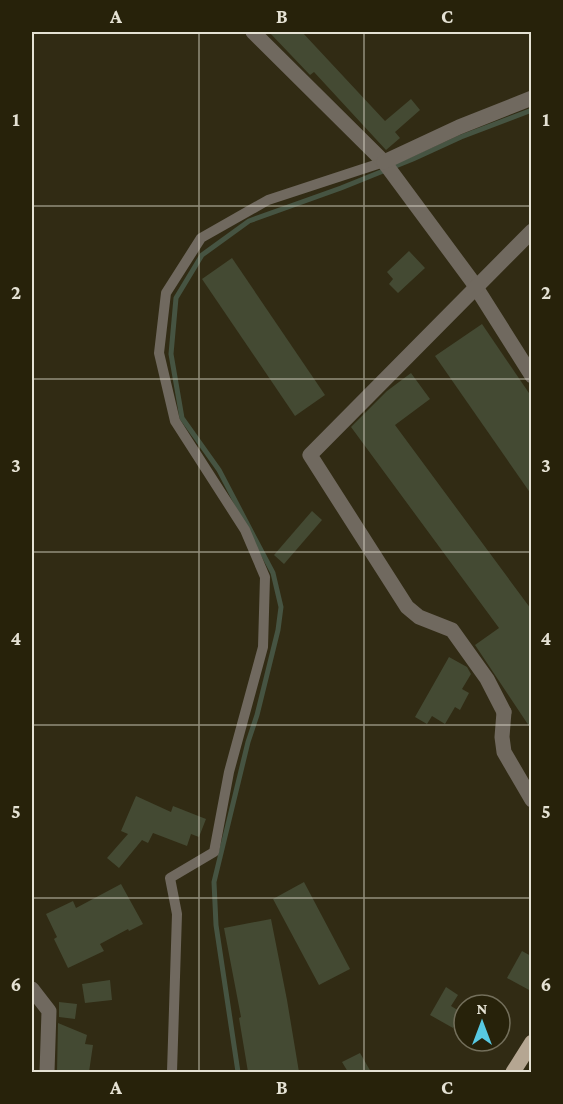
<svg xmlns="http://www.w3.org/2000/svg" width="563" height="1104" font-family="'Crimson Pro',serif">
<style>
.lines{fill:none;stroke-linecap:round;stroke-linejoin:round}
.stream{stroke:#465442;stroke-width:5}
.building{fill:#444a33}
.service{stroke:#70695f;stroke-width:10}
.minor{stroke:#70695f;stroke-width:15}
.tertiary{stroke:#70695f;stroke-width:15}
.primary{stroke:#b5a692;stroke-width:15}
.grid{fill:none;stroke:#e5e2d4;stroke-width:1.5;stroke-opacity:0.55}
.neatline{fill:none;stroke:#e5e2d4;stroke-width:2}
.grid-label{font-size:20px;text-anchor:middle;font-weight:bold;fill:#e5e2d4}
</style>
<rect width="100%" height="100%" fill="#312b14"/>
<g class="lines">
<path class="stream" d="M238,1072L216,925L214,882L248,742L257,715L278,630L281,607L273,573L219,470L182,418L171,354L176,298L202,255L249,221L341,188L413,159L461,137L532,110"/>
</g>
<g class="building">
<path d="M269,32H302L385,121L411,99L420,110L395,132L400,138L386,150L314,72L310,75Z"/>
<path d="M409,251L425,268L398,293L389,284L393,279L387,272Z"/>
<path d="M232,258L325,395L295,416L202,279Z"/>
<path d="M482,324L531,396V494L435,356Z"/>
<path d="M411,373L430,399L395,425L531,609V729L475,645L499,628L351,427L387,391Z"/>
<path d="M312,511L322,520L284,564L274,555Z"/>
<path d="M449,657L467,667L471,674L462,689L469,693L460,710L455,707L445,724L432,716L427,724L415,717Z"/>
<path d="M136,796L171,812L173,806L206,819L199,837L191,834L187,846L153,833L148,843L142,840L119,868L107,858L128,834L121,831Z"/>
<path d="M304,882L350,969L319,985L273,899Z"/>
<path d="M121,884L143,924L129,931L128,929L100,944L104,951L68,968L54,939L57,937L46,914L73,901L76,908Z"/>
<path d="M271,919L287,1000L299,1072H248L239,1018L241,1017L224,928Z"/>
<path d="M522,951L531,956V991L507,978Z"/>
<path d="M110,980L112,1000L85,1003L82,984Z"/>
<path d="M446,987L458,995L451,1006L464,1014V1031L455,1025L453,1028L430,1015Z"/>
<path d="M59,1002L77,1004L75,1019L59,1017Z"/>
<path d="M58,1023L87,1035L85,1044L93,1045L89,1072H57Z"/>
<path d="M360,1053L371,1072H348L342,1062Z"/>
</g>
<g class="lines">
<path class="service" d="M172,1072L177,914L170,878L214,852L229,772L263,647L265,577L245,530L175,421L159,353L166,293L201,238L268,200L384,162"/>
<g class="minor">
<path d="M253,32L384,162L472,281L532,376"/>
<path d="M384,162L459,127L532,98"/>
<path d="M504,712L487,679L452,630L419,617L407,607L310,455L532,231"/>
<path d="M32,989L49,1011L47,1072"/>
</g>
<path class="tertiary" d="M504,712L502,737L504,752L532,800"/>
<path class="primary" d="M513,1072L532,1042"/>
</g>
<path class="grid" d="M199,32V1072M364,32V1072M32,206H532M32,379H532M32,552H532M32,725H532M32,898H532"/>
<rect width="563" height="1104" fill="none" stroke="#27220a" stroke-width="66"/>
<g transform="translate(482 1023)"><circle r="28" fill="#27220a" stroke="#736f5b" stroke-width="1.5"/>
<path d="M0-4.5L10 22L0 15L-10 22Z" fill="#57c9e2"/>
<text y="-9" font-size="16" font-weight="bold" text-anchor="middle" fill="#e5e2d4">N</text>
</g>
<rect x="33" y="33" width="497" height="1038" class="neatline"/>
<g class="grid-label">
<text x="116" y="23">A</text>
<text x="282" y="23">B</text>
<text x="447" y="23">C</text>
<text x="16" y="126">1</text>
<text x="546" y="126">1</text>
<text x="16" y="299">2</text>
<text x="546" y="299">2</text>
<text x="16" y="472">3</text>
<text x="546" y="472">3</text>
<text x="16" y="645">4</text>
<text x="546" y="645">4</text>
<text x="16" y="818">5</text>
<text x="546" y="818">5</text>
<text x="16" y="991">6</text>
<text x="546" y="991">6</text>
<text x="116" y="1094">A</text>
<text x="282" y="1094">B</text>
<text x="447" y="1094">C</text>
</g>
</svg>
